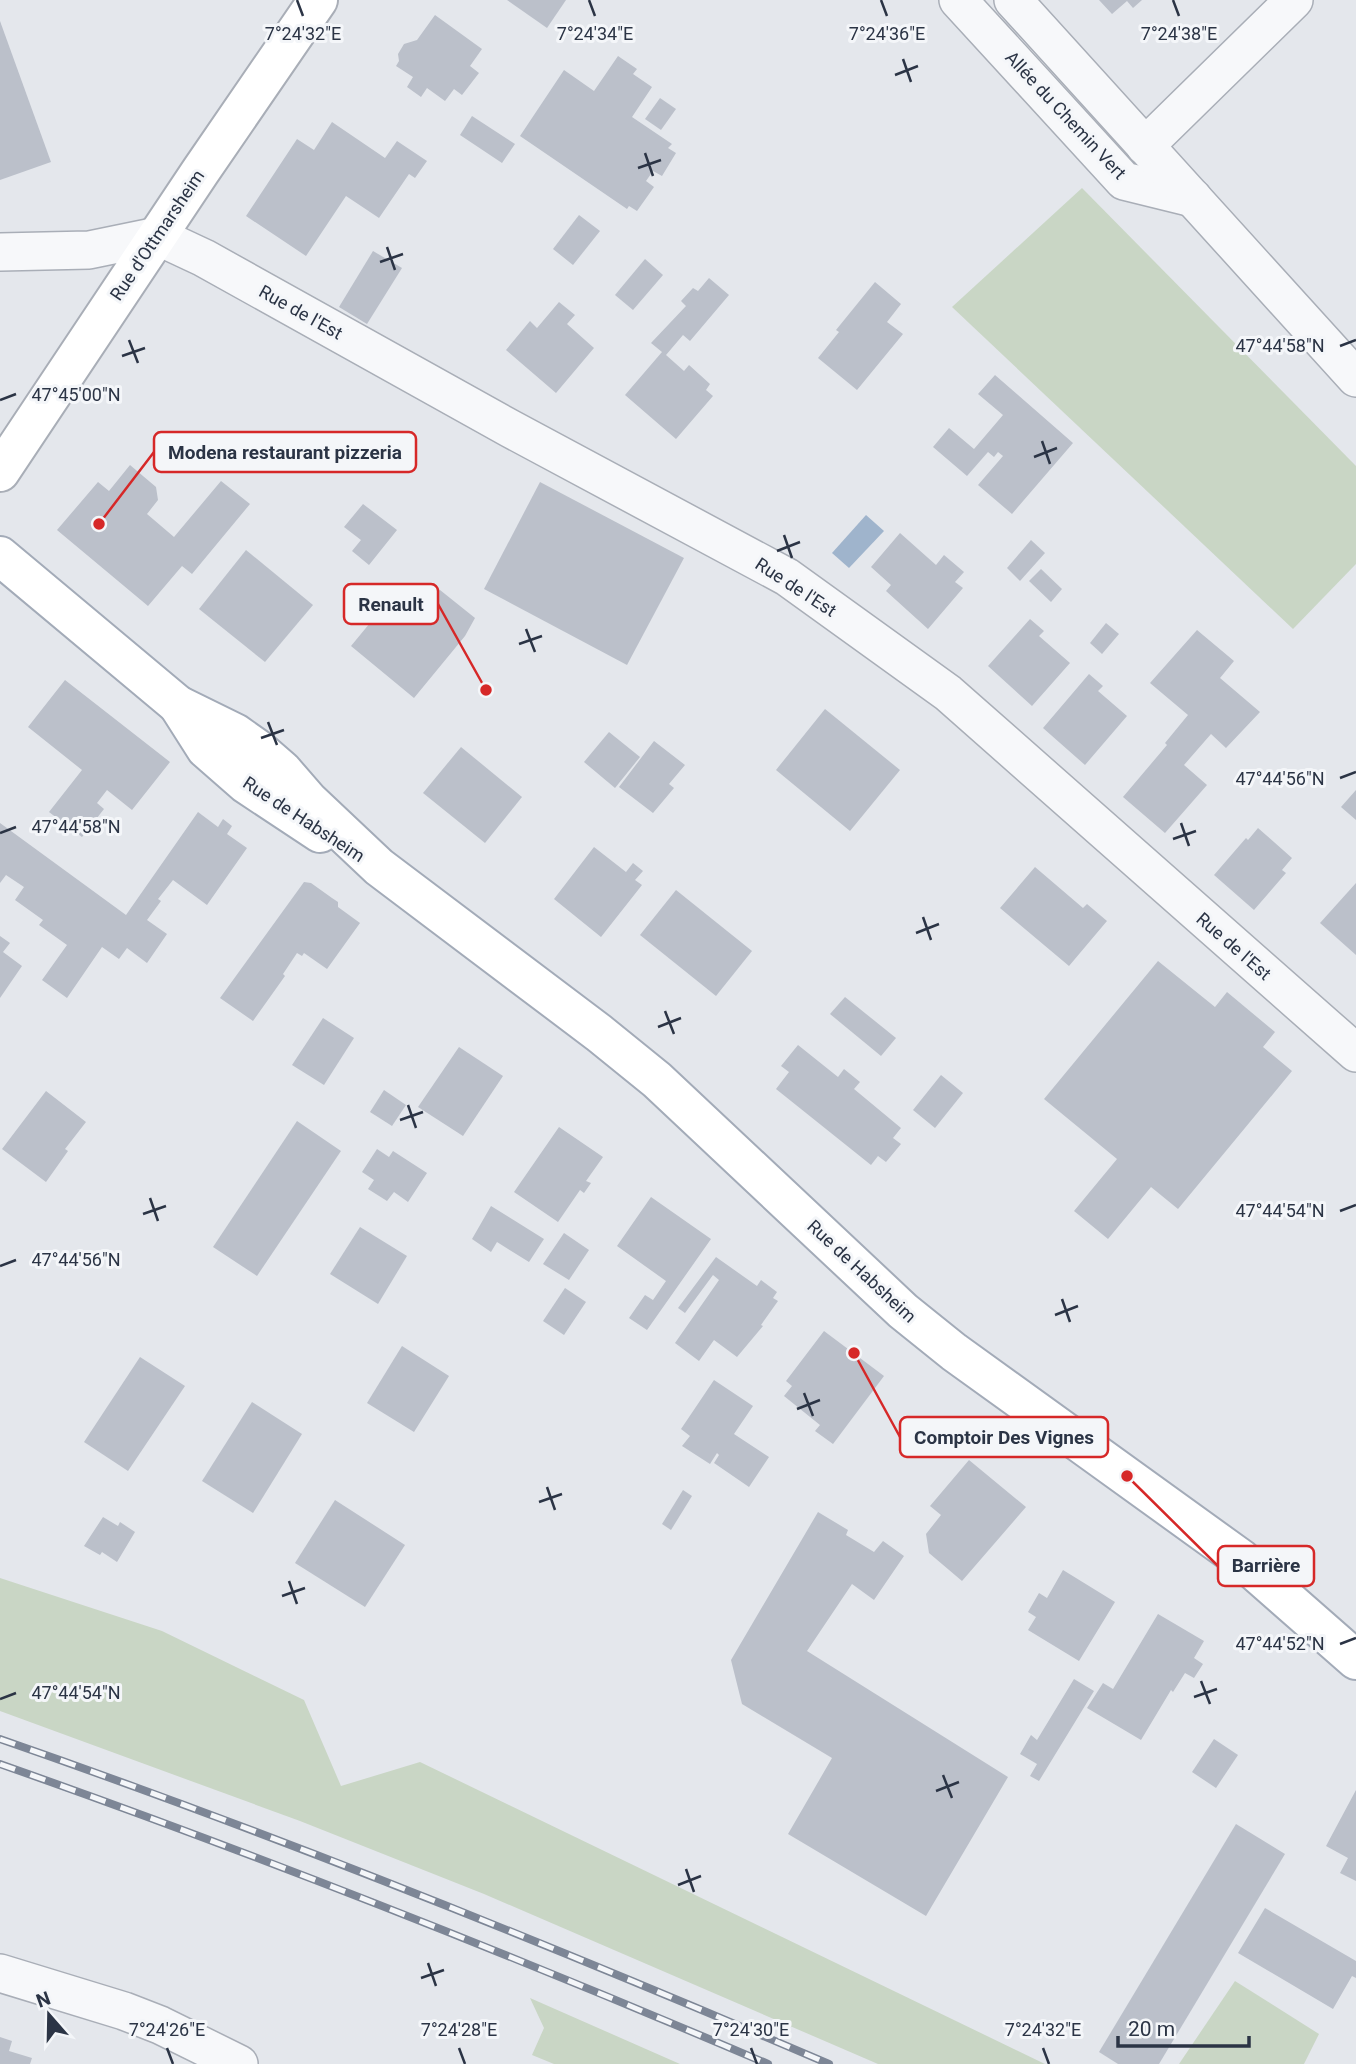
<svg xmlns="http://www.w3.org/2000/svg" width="1356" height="2064" font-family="Roboto,sans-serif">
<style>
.green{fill:#c9d6c5}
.water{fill:#9fb4cc}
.building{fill:#bbc0ca}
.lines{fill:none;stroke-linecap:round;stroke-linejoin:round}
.minor-casing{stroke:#a9aeb7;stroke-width:40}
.secondary-casing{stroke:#a9aeb7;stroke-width:42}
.primary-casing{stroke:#a3abb8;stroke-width:42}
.minor{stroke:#f7f8fa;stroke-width:37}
.secondary{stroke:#fff;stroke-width:38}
.primary{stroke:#fff;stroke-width:38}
.rail-casing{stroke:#7d8696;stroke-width:8}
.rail{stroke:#f4f6f9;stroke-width:5;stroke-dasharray:16;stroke-linecap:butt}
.ticks{fill:none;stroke:#2b3445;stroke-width:2.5}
.labels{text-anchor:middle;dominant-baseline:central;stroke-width:6;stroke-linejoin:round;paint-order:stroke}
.street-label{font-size:18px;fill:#2b3445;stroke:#f4f6f9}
.ticks-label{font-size:18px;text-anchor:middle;fill:#2b3445;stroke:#f4f6f9;stroke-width:6;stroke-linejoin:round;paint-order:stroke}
.leader{fill:none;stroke:#d62828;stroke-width:2.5}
.callout-dot{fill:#d62828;stroke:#f4f6f9;stroke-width:2.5}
.callout{fill:#f4f6f9;stroke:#d62828;stroke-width:2.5}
.callout-label{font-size:19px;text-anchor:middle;font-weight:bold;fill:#2b3445}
</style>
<rect width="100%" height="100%" fill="#e4e7ec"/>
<g class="green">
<path d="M1082,188L1356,466V564L1293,629L952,307Z"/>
<path d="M0,1578L162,1631L304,1700L341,1786L420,1762L1045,2064H878L484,1894L300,1821L0,1711Z"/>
<path d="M1235,1981L1319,2034L1304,2064H1179Z"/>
<path d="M530,1998L680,2064H554L532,2055L544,2028Z"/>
</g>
<path class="water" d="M866,515L884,531L849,568L832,553Z"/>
<g class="building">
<path d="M507,0H566L547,28Z"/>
<path d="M1099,0H1142L1133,8L1127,1L1112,14Z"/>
<path d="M435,15L482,49L470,66L479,73L462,95L454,89L445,101L427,88L421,97L407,87L413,77L396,66L399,61L398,54L404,44L417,40Z"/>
<path d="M0,21L51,162L0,180Z"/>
<path d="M618,56L637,69L633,74L652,87L632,117L672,144L668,148L676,153L662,176L653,171L646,181L654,187L637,211L629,206L627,209L520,136L564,70L594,91Z"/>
<path d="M660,98L676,109L661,130L645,119Z"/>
<path d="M472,116L515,144L502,163L460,135Z"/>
<path d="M332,122L385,158L397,141L427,161L415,178L409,174L379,218L346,196L306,256L246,216L297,139L314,150Z"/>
<path d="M579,215L600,231L573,265L553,249Z"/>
<path d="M373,251L402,268L367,324L339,307Z"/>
<path d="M645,259L663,275L633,310L615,295Z"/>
<path d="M709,278L729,295L690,341L683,335L666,355L684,371L689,365L710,384L706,390L713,396L676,439L625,395L662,352L651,343L686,306L681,301L693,288L698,291Z"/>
<path d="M875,282L901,304L887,322L903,334L857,390L818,358L839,332L836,330Z"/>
<path d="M559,302L575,315L567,324L594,348L556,393L506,350L530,321L537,328Z"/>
<path d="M995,375L1073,443L1012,514L978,485L1003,456L998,452L994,457L988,452L967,476L933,447L949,428L974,449L1003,415L978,394Z"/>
<path d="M130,465L156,487L158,500L147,514L174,537L221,481L250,504L192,574L182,566L148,606L57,530L98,482L109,491Z"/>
<path d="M540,482L684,558L627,665L484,589Z"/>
<path d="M363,504L397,530L369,565L352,551L361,540L344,527Z"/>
<path d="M900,533L936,565L944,555L964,572L955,582L963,588L928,629L886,591L891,585L871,567Z"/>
<path d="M1031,540L1045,553L1020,581L1007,568Z"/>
<path d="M246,550L313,605L265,662L199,609Z"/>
<path d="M1041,569L1062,589L1051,602L1029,581Z"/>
<path d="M403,583L423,600L435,586L475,618L465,636L414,698L351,646Z"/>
<path d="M1030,619L1044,631L1039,636L1070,663L1032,706L988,666Z"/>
<path d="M1106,623L1119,634L1102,654L1090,643Z"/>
<path d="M1197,630L1234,661L1220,678L1260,712L1226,748L1211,734L1184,765L1207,785L1165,833L1123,797L1167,745L1165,743L1188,715L1150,683Z"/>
<path d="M1089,674L1103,686L1098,691L1127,716L1085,765L1043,728Z"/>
<path d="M65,680L170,762L132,810L107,790L97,803L104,809L82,837L49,812L82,770L28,727Z"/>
<path d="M825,709L900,770L850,831L776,770Z"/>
<path d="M609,732L640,757L615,788L584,762Z"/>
<path d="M654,741L685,765L669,784L674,788L653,813L619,787Z"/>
<path d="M461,747L522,797L485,843L423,793Z"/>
<path d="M1356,790V820L1341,807Z"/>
<path d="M198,812L218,827L223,819L232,826L227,834L247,848L207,905L173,880L158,899L161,901L147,920L167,934L147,963L127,948L119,959L102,947L67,998L42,980L67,945L39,925L43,920L15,900L24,887L6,875L0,883V823L126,915Z"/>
<path d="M1258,828L1292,858L1282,870L1286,873L1254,910L1214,875L1246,838L1248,840Z"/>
<path d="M594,847L626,872L633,863L643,871L635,880L642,885L601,937L554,899Z"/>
<path d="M1035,867L1083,908L1087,904L1107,921L1069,966L1000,908Z"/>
<path d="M304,882L311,883L332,898L338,902V907L360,923L327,969L304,953L302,956L297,953L283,974L285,976L253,1021L220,998Z"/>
<path d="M1356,883V955L1320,923Z"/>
<path d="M676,890L752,951L716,996L640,935Z"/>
<path d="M0,936L10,943L3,952L22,966L0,998Z"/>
<path d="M1158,961L1215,1007L1227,992L1275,1032L1263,1047L1292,1071L1178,1209L1151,1187L1108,1239L1074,1211L1117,1159L1044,1099Z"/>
<path d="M845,997L896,1038L881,1056L830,1014Z"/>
<path d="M323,1018L354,1038L324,1085L292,1065Z"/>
<path d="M798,1045L838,1077L844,1069L860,1082L854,1089L901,1128L893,1138L901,1144L886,1162L878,1156L871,1165L776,1089L789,1072L781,1066Z"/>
<path d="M459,1047L503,1076L463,1136L418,1107Z"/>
<path d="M941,1075L963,1093L935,1128L913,1110Z"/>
<path d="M384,1090L406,1105L392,1126L370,1112Z"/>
<path d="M46,1091L86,1122L65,1149L68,1151L46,1182L2,1149Z"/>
<path d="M297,1121L341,1151L257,1276L213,1247Z"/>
<path d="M559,1127L603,1157L586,1181L591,1183L584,1193L580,1190L558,1222L514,1192Z"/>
<path d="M377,1149L389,1157L393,1151L427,1173L408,1202L394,1192L387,1201L368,1189L374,1180L362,1172Z"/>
<path d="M651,1197L711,1239L647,1330L629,1318L645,1295L653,1300L666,1281L617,1246Z"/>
<path d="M491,1206L544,1239L529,1262L497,1242L491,1252L472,1239Z"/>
<path d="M360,1227L407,1256L378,1304L330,1274Z"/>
<path d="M564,1233L589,1250L569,1280L543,1264Z"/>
<path d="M716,1257L757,1286L761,1280L777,1292L773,1298L778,1301L761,1325L763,1326L737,1357L714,1340L699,1361L675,1343L719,1280L713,1275L685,1313L678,1308Z"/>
<path d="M565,1288L586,1302L564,1335L543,1321Z"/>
<path d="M824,1331L884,1376L833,1444L815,1431L820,1425L784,1396L792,1386L786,1381Z"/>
<path d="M402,1346L449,1376L414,1432L367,1403Z"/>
<path d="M140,1357L185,1386L128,1471L84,1442Z"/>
<path d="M714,1380L753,1406L734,1434L769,1457L749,1487L714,1463L719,1455L717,1453L710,1464L682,1446L690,1436L681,1429Z"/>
<path d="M252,1402L302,1434L253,1513L202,1481Z"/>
<path d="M969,1460L1026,1507L962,1581L929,1553L926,1534L941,1515L930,1506Z"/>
<path d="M683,1490L692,1496L671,1530L662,1524Z"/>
<path d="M335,1500L405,1545L365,1607L295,1563Z"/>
<path d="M818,1512L848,1530L846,1535L874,1552L883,1541L904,1556L874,1600L852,1584L807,1651L1008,1777L926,1916L788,1834L832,1758L742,1704L731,1660Z"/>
<path d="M103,1517L118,1526L120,1522L135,1532L117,1562L102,1552L100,1555L84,1546Z"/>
<path d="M1063,1570L1115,1602L1079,1661L1028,1630L1036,1617L1028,1612L1039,1593L1047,1598Z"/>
<path d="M1158,1614L1204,1641L1194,1658L1203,1664L1194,1678L1185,1673L1173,1692L1171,1690L1141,1740L1087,1708L1103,1683L1113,1689Z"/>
<path d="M1074,1679L1094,1691L1039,1781L1030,1776L1037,1764L1020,1754L1031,1735L1037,1740Z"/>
<path d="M1214,1739L1238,1755L1216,1788L1192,1772Z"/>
<path d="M1356,1790V1881L1340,1873L1348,1858L1326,1846Z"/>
<path d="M1236,1824L1285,1854L1159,2064H1118L1099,2052Z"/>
<path d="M1265,1908L1356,1961V1978L1352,1976L1333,2009L1238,1953Z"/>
<path d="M0,2037L12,2041L9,2051L32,2058L30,2064H0Z"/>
</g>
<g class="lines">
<g class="minor-casing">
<g id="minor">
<path d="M958,0L1124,181L1193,198"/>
<path d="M1013,0L1356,378"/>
<path d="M1145,146L1294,0"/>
<path d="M0,252L89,250L157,236L204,258L511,429L787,577L948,693L1356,1053"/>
<path d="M0,1973L124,2011L160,2025L239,2064"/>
</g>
</g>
<g class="secondary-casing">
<path id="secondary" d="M0,472L200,172L318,0"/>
</g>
<g class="primary-casing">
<g id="primary">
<path d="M0,556L178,705L235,733L259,750L282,770L308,800L379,867L599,1033L657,1080L903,1311L954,1352L1241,1559L1356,1660"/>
<path d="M178,705L206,749L246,784L320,833"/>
</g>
</g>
<use href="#minor" class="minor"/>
<use href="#secondary" class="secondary"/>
<use href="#primary" class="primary"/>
<g class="rail-casing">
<g id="rail">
<path d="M0,1739C280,1836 556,1947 829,2064"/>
<path d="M0,1764C259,1855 515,1956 768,2064"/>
</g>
</g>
<use href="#rail" class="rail"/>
</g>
<path class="ticks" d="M297,0L303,16M589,0L595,16M881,0L887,16M1173,0L1179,16M903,59L911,82M895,75L918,66M645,153L653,176M638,168L661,160M387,247L395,270M380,262L403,254M129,340L138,363M1340,346L1356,340M122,356L145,348M0,400L16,394M1042,441L1050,464M1034,457L1057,448M784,535L792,558M777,551L800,542M526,629L535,652M519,644L542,636M268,722L277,745M261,738L284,730M1340,778L1356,772M1181,823L1189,846M0,833L16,827M1173,839L1196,831M923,917L931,940M916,933L939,924M665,1011L674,1034M658,1027L681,1018M408,1105L416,1128M400,1120L423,1112M150,1198L158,1221M1340,1211L1356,1205M143,1214L166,1206M0,1266L16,1260M1062,1299L1070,1322M1055,1315L1078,1306M804,1393L813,1416M797,1409L820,1400M547,1487L555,1510M539,1502L562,1494M289,1581L297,1604M282,1596L305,1588M1340,1644L1356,1638M1201,1681L1210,1704M1194,1697L1217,1689M0,1699L16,1693M943,1775L952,1798M936,1791L959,1782M686,1869L694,1892M678,1885L701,1876M428,1963L436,1986M421,1978L444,1970M167,2048L173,2064M459,2048L465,2064M751,2048L757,2064M1043,2048L1049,2064"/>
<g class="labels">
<g class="street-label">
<text transform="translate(1066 115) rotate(47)">Allée du Chemin Vert</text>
<text transform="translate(157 235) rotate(-56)">Rue d'Ottmarsheim</text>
<text transform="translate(301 312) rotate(29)">Rue de l'Est</text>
<text transform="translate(796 587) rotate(33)">Rue de l'Est</text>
<text transform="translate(304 819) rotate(33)">Rue de Habsheim</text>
<text transform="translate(1234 946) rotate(41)">Rue de l'Est</text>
<text transform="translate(862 1271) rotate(43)">Rue de Habsheim</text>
</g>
</g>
<g class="ticks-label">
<text x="303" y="40">7°24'32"E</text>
<text x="595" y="40">7°24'34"E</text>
<text x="887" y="40">7°24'36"E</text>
<text x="1179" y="40">7°24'38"E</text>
<text x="1280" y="352">47°44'58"N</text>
<text x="76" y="401">47°45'00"N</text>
<text x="1280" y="785">47°44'56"N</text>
<text x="76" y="833">47°44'58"N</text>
<text x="1280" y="1217">47°44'54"N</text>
<text x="76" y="1266">47°44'56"N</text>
<text x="1280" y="1650">47°44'52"N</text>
<text x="76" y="1699">47°44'54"N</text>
<text x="167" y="2036">7°24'26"E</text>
<text x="459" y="2036">7°24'28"E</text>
<text x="751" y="2036">7°24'30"E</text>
<text x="1043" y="2036">7°24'32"E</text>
</g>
<path class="leader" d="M99 524L154 452M486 690L438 604M854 1353L900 1437M1127 1476L1218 1566"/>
<g class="callout-dot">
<circle cx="99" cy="524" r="7"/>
<circle cx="486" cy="690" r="7"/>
<circle cx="854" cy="1353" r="7"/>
<circle cx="1127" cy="1476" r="7"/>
</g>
<g class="callout">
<rect x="154" y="432" width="262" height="40" rx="7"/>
<rect x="344" y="584" width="94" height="40" rx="7"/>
<rect x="900" y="1417" width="208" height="40" rx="7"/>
<rect x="1218" y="1546" width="96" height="40" rx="7"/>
</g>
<g class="callout-label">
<text x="285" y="459">Modena restaurant pizzeria</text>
<text x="391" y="611">Renault</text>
<text x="1004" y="1444">Comptoir Des Vignes</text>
<text x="1266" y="1572">Barrière</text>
</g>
<g transform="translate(49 2015) rotate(340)" stroke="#f4f6f9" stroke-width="5" paint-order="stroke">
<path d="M0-5L12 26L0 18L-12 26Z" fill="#2b3445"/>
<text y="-10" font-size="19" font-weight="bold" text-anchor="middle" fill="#2b3445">N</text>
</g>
<path d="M1118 2036v10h131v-10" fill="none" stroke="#2b3445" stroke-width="3.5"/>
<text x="1128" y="2036" font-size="21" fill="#2b3445" stroke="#f4f6f9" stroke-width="5" paint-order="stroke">20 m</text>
</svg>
